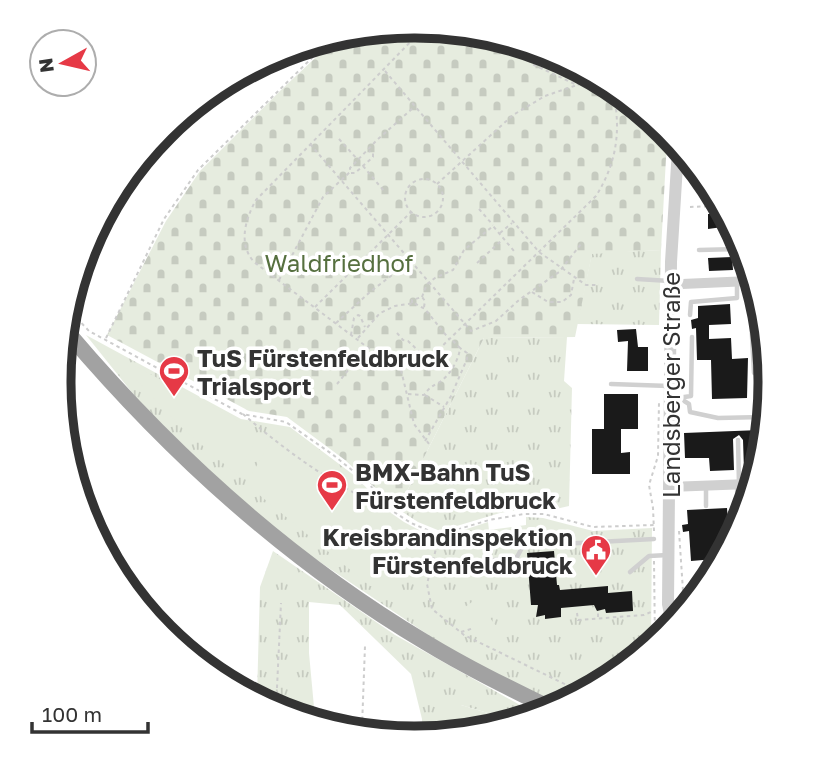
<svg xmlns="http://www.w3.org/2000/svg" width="828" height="764" font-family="'Golos Text',sans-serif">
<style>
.grass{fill:url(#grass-tufts)}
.cemetery{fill:url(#cemetery-stones)}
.garden{fill:#e6ecdf}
.building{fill:#1a1a1a}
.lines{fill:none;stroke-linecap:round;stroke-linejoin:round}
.path{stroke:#cdcdcd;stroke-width:2;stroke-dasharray:3.5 3.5;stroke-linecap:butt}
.service{stroke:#d0d0d0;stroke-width:4.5}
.minor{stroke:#d0d0d0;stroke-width:10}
.tertiary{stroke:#d0d0d0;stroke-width:12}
.trunk{stroke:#a2a2a2;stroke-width:16}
.labels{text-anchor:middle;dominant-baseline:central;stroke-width:7;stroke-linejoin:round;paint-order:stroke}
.park-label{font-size:24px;fill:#56703f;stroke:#fff}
.poi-label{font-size:24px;font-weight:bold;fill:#333;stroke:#fff;text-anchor:start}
.street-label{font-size:24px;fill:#333;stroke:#fff}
.rim{fill:none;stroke:#333;stroke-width:9}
</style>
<defs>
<pattern id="grass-tufts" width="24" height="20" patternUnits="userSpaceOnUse" patternTransform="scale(1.75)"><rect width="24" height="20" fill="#e6ecdf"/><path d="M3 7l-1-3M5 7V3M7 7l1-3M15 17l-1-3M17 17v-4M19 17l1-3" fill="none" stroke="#c6cbc0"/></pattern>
<pattern id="cemetery-stones" width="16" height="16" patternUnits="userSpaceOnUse" patternTransform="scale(1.75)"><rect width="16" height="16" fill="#e6ecdf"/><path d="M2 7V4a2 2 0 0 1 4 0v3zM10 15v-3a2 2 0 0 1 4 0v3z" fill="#c6cbc0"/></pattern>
</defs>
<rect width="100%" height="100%" fill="#fff"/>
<g class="grass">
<path d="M661,250L659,325L577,324L592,253Z"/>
<path d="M86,335L241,419L290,427L355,476L391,513L404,522L436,539L488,522L489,530L526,525V517L543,518L593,531L652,528L651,643L556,706L464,659L305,552L233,494L142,405Z"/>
<path d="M567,337L564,381L572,388L569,506L547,511L524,509L500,513L440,531L418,522L398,509L484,338Z"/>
<path d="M273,551L395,635L536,714L508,719L461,705V728L422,736V719L411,674L340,605L309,602V653L315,718L277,711L257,697L260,587Z"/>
</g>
<path class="cemetery" d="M414,26L551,53L666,131L670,136L666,158L661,250L592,254L575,337L484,338L398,509L345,460L287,417L249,411L107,335L166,221L200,171L281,90L331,43Z"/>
<g class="garden">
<path d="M135,366L240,422L257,438L237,475L182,428L131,374Z"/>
<path d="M277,431L415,536C420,572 407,588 370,586L246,484Z"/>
<path d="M476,599L496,626L481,637L461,610Z"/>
<path d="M461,705L508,719L461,728Z"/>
</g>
<g class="building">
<path d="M708,214H721L730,226L708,229Z"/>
<path d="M732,257L733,270L709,271L708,258Z"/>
<path d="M730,304L731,324L709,325V339L731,338L732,359L748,358L747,398L712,399L711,360H697L696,328L692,329L691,320L698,318V306Z"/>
<path d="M636,329L638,347H648V371H627L628,341L618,342L617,330Z"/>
<path d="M604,394H638V429H621V453L630,452V474H592V429H604Z"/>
<path d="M760,430L752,470H744L743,440L739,435L733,439L734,470L710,471L709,458H685L684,433Z"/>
<path d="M727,508L729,538L715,559L691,561L689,531L683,532L682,525L688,524L687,510Z"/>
<path d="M554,551L557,585H559L560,590L608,586V593L632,591L633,611L606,613L605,609L597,611L594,605L561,608V617L545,619V615L536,617L538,605H531L527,553Z"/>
</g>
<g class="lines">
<g class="path">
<path d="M424,28L256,200C245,220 238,244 254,262L367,347L401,369L420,365L428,360L596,196C616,164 621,133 614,96"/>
<path d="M512,46L534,65L577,85L591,81"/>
<path d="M385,71L539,252L586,285H599"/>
<path d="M339,139L358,160"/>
<path d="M310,144L471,331L496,321L519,300L559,272L581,244"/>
<path d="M363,166L384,191"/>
<path d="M351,173H355L373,157V153L369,151"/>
<circle cx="424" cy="198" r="19"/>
<path d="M437,184L513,115L545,96L577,85"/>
<path d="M708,194L709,205"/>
<path d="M690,207L716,206"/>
<path d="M479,209L493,225"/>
<path d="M500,233L512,223"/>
<path d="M477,263L502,240"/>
<path d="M279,280L323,197L350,172V168L377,140L413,108"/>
<path d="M532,292L548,302H562L571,295L574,279"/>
<path d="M422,297L427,284L435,278L453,270L464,250L493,226L514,251"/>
<path d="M412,303V300L422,297L425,301L424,307"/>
<path d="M315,307L411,212"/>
<path d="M72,313L89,331L242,414L286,422L332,454L368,483L394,512L411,523L439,535L489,520L524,514H544L593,527L654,525"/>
<path d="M336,323L370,292L409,262"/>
<path d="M397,333L403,340L408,341L427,359"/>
<path d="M351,335L354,318L358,315L360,316L365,327"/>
<path d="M106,338L164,219L198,170L327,43"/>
<path d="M358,338L380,313L395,306L414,303L425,309L449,339"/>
<path d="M401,370L414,424L429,444"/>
<path d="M337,384L366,348"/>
<path d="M408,394L424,395C429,388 431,387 438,383C449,377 459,360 460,348L451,339"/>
<path d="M425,395L444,407"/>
<path d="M243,414C287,452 337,488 390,510"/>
<path d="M425,441L451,396L467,359V353L460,348"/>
<path d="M654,531L653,508L649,485L658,456L659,402"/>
<path d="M679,531L684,606"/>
<path d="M439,537L427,584L432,609L464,635L579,691"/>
<path d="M654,561L655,641"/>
<path d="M577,613L578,620L644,615L653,611"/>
<path d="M598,617V610"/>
<path d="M461,632L474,628"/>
<path d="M276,709L281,603"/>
<path d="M362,727L365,646"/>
</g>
<g class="service">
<path d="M699,250L739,249"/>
<path d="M637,279L670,281"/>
<path d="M749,281L754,373L768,374"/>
<path d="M739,282L740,242"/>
<path d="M690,315L691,302L737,298V282"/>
<path d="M611,384L669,386"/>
<path d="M671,399L691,396L692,337"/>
<path d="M681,399L689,404L690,412L718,418L763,417"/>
<path d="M738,440L739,484"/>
<path d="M737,485L738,525"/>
<path d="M706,486V506"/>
<path d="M479,562L517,557L523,546L654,539"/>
<path d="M630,572L649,556L668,555"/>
</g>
<g class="minor">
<path d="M671,281L682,284L750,281"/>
<path d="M669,487L749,484"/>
</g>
<path class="tertiary" d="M672,624L668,604L671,262L678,149"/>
<path class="trunk" d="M68,333C170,453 289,561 425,642C466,667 509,688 552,709"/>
</g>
<defs>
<g id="stadium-pin" transform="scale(1.575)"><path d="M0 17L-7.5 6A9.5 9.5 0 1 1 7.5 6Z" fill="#e63946" stroke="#fff"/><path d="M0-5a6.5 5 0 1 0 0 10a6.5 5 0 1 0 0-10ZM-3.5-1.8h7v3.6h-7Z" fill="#fff"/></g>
<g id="civic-pin" transform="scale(1.575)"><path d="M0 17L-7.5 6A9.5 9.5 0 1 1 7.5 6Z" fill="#e63946" stroke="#fff"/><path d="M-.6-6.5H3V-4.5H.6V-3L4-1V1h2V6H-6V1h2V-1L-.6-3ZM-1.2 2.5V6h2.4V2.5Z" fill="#fff"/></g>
</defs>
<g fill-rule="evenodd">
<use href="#stadium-pin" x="174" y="371"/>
<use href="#stadium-pin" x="332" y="485"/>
<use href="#civic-pin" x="596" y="550"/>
</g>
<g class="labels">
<g class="park-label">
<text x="339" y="262">Waldfriedhof</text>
</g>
<g class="poi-label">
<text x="197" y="357">TuS Fürstenfeldbruck<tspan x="197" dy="28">Trialsport</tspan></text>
<text x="355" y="471">BMX-Bahn TuS<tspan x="355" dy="28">Fürstenfeldbruck</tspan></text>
<text x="573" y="536" text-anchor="end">Kreisbrandinspektion<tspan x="573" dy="28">Fürstenfeldbruck</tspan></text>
</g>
<g class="street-label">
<text transform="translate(670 385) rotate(-90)">Landsberger Straße</text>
</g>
</g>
<path d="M0 0H828V764H0ZM414 38H415A343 343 0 0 1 758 381V383A343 343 0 0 1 415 726H414A343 343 0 0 1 71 383V381A343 343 0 0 1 414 38Z" fill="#fff" fill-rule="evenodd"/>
<path class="rim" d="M414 38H415A343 343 0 0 1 758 381V383A343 343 0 0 1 415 726H414A343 343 0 0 1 71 383V381A343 343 0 0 1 414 38Z"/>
<g transform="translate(63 63) rotate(262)"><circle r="33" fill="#ffffff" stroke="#adadad" stroke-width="2"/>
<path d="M0-5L12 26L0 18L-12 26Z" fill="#e63946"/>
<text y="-10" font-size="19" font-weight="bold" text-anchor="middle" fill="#333333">N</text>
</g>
<path d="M32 722v10h116v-10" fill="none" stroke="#333333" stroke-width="3.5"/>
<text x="42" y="722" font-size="21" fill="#333333" stroke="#ffffff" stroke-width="5" paint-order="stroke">100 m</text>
</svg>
